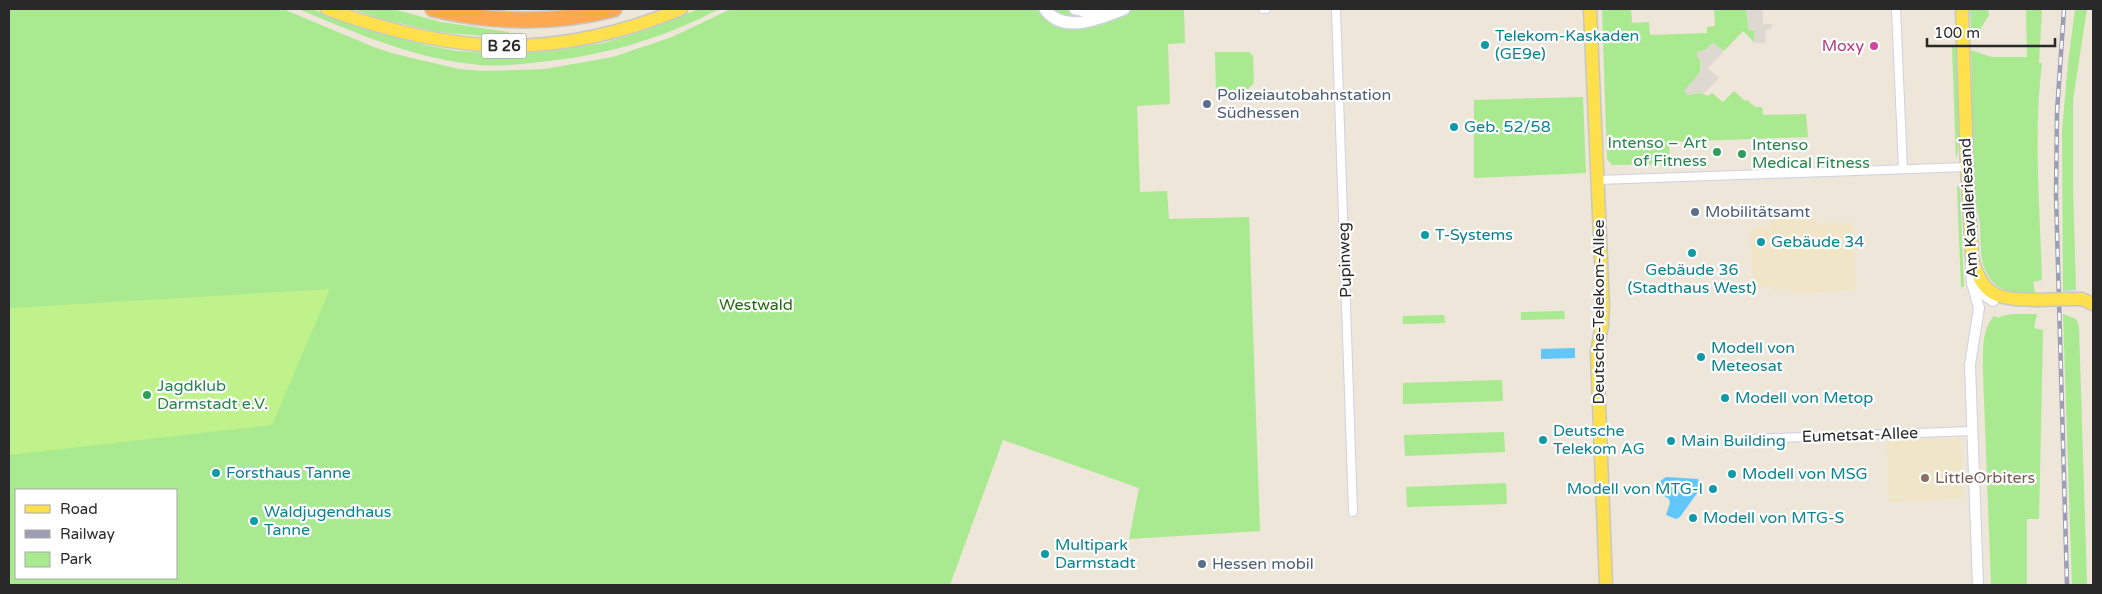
<svg xmlns="http://www.w3.org/2000/svg" width="2102" height="594" font-family="'Varela Round',sans-serif">
<style>
.education{fill:#f0e5c6}
.green{fill:#a9e990;fill-rule:evenodd}
.pitch{fill:#bff28a}
.plaza{fill:#ddd8d0}
.water{fill:#61c7fa}
.lines{fill:none;stroke-linecap:round;stroke-linejoin:round}
.minor-casing{stroke:#ced1e4;stroke-width:10}
.tertiary-casing{stroke:#ced1e4;stroke-width:12}
.secondary-casing{stroke:#ced1e4;stroke-width:14}
.primary-casing{stroke:#c7c7c7;stroke-width:15}
.motorway-casing{stroke:#c7c7c7;stroke-width:18}
.minor{stroke:#fff;stroke-width:8}
.tertiary{stroke:#fff;stroke-width:10}
.secondary{stroke:#fff;stroke-width:11}
.primary{stroke:#fee04d;stroke-width:12}
.motorway{stroke:#ffa852;stroke-width:15}
.rail-casing{stroke:#9c9eb5;stroke-width:4.5}
.rail{stroke:#fff;stroke-width:2.5;stroke-dasharray:8;stroke-linecap:butt}
.primary-bridge-casing{stroke:#c7c7c7;stroke-width:15;stroke-linecap:butt}
.primary-bridge{stroke:#fee04d;stroke-width:12}
.culture-dot{fill:#0f9aa8;stroke:#fff;stroke-width:2}
.hotel-dot{fill:#d1479c;stroke:#fff;stroke-width:2}
.service-dot{fill:#5c6f8a;stroke:#fff;stroke-width:2}
.leisure-dot{fill:#2e9e5b;stroke:#fff;stroke-width:2}
.education-dot{fill:#8d6e63;stroke:#fff;stroke-width:2}
.labels{text-anchor:middle;dominant-baseline:central;stroke-width:4.5;stroke-linejoin:round;paint-order:stroke}
.shield{fill:#fff;stroke:#696969;stroke-width:1}
.shield-label{font-size:15px;font-weight:bold;fill:#292929}
.culture-label{font-size:16px;fill:#0d838f;stroke:#fff;text-anchor:start}
.hotel-label{font-size:16px;fill:#b23c85;stroke:#fff;text-anchor:end}
.service-label{font-size:16px;fill:#4e5e75;stroke:#fff;text-anchor:start}
.leisure-label{font-size:16px;fill:#27864d;stroke:#fff;text-anchor:start}
.street-label{font-size:16px;fill:#292929;stroke:#fff}
.park-label{font-size:16px;fill:#206c13;stroke:#fff}
.education-label{font-size:16px;fill:#785e54;stroke:#fff;text-anchor:start}
</style>
<rect width="100%" height="100%" fill="#ede6d9"/>
<g class="education">
<path d="M1816,217V224L1853,222L1856,290L1792,293L1791,289L1773,290L1772,286L1753,287L1751,228L1770,227V219Z"/>
<path d="M1961,438L1963,498L1889,502L1887,440Z"/>
</g>
<g class="green">
<path d="M9,9H283L376,48L399,55L459,69L483,71L545,69L613,57L672,37L731,9H1184L1185,43L1168,44L1170,104L1137,106L1140,192L1167,191L1169,219L1249,217L1260,531L1129,539L1139,488L1003,440L950,585H9ZM16,490H176V578H16Z"/>
<path d="M298,9H312L370,31L425,45L457,51L508,54L552,51L604,43L646,30L698,9H719C662,39 603,56 539,62C516,65 493,67 471,64C410,57 354,32 298,9Z"/>
<path d="M353,9H393L441,22L509,32L507,38L438,32L378,18Z"/>
<path d="M1602,9H1631L1632,23L1649,22L1650,35L1707,33V27L1715,26L1714,9H1746L1749,30H1755L1754,42L1743,31L1724,51L1713,43L1705,50L1697,52C1706,72 1697,76 1684,91L1688,95L1700,93L1708,96L1712,93L1723,102L1734,91L1745,101L1747,100L1755,107H1762L1763,115L1806,114L1808,137L1669,142L1670,164L1612,165L1607,159Z"/>
<path d="M1970,9H1988L1989,15L1979,31L1971,30Z"/>
<path d="M2026,9H2042L2039,63H2042C2033,135 2040,208 2042,280L2033,282L2036,297C2020,294 1999,293 1989,277C1979,263 1981,242 1980,225C1979,214 1975,203 1974,191C1971,144 1973,97 1971,50L1991,57H2027Z"/>
<path d="M2075,9H2087L2073,100V186L2076,290L2063,291L2062,131L2068,63Z"/>
<path d="M1952,46H1956C1956,65 1963,148 1956,159Z"/>
<path d="M1215,52H1249L1253,56L1254,83L1244,93H1216Z"/>
<path d="M1583,97L1586,173L1474,178V100Z"/>
<path d="M1957,186H1960L1964,287H1961Z"/>
<path d="M1564,311L1565,319L1521,320V312Z"/>
<path d="M2013,314H2037L2034,328L2043,330L2039,519H2027V585H1991L1983,372C1983,354 1981,330 1994,316L1999,318L2001,316Z"/>
<path d="M2063,314L2076,319L2079,327L2087,585H2072Z"/>
<path d="M1444,315L1445,323L1403,324V316Z"/>
<path d="M1502,380L1503,401L1403,404V383Z"/>
<path d="M1504,432L1505,452L1405,456L1404,435Z"/>
<path d="M1506,483L1507,504L1407,507L1406,487Z"/>
</g>
<path class="pitch" d="M330,289L272,425L9,455V308Z"/>
<g class="plaza">
<path d="M1746,9H1763V24H1772L1771,29H1766L1765,43H1754V31L1749,30Z"/>
<path d="M1713,43L1724,51L1708,68L1719,78L1704,93H1696L1688,95L1684,91L1699,73L1702,66L1701,61L1697,57V52L1705,50Z"/>
</g>
<g class="water">
<path d="M1575,348V358L1541,359V349Z"/>
<path d="M1666,477L1698,479L1700,489L1680,517L1676,519L1666,515L1670,503L1669,499L1658,492L1659,482Z"/>
</g>
<g class="lines">
<g class="minor-casing">
<g id="minor">
<path d="M1263,9H1266"/>
<path d="M1336,9L1353,512"/>
<path d="M1896,9L1903,169"/>
<path d="M1598,180L1967,167"/>
<path d="M1747,439L1973,431"/>
</g>
</g>
<g class="tertiary-casing">
<g id="tertiary">
<path d="M1971,263L1972,283L1979,308L1970,365L1978,585"/>
<path d="M1975,283L1980,292L1993,301"/>
</g>
</g>
<g class="secondary-casing">
<g id="secondary">
<path d="M1045,9C1063,35 1101,18 1124,9"/>
<path d="M1075,9L1102,15"/>
</g>
</g>
<g class="primary-casing">
<g id="primary">
<path d="M327,9C454,55 555,61 681,9"/>
<path d="M1590,9L1603,306L1602,325L1597,352L1606,585"/>
<path d="M1962,9L1967,167L1972,257C1982,298 1999,299 2037,300"/>
<path d="M2068,299H2082L2093,304"/>
</g>
</g>
<g class="motorway-casing">
<path id="motorway" d="M433,9C493,23 555,24 614,9"/>
</g>
<use href="#minor" class="minor"/>
<use href="#tertiary" class="tertiary"/>
<use href="#secondary" class="secondary"/>
<use href="#primary" class="primary"/>
<use href="#motorway" class="motorway"/>
<g class="rail-casing">
<path id="rail" d="M2064,9L2057,112L2056,195L2067,585"/>
</g>
<use href="#rail" class="rail"/>
<g class="primary-bridge-casing">
<path id="primary-bridge" d="M2037,300L2068,299"/>
</g>
<use href="#primary-bridge" class="primary-bridge"/>
</g>
<g class="culture-dot">
<circle cx="1485" cy="45" r="5"/>
<circle cx="1454" cy="127" r="5"/>
<circle cx="1425" cy="235" r="5"/>
<circle cx="1761" cy="242" r="5"/>
<circle cx="1692" cy="253" r="5"/>
<circle cx="1701" cy="357" r="5"/>
<circle cx="1725" cy="398" r="5"/>
<circle cx="1543" cy="440" r="5"/>
<circle cx="1671" cy="441" r="5"/>
<circle cx="216" cy="473" r="5"/>
<circle cx="1732" cy="474" r="5"/>
<circle cx="1713" cy="489" r="5"/>
<circle cx="1693" cy="518" r="5"/>
<circle cx="254" cy="521" r="5"/>
<circle cx="1045" cy="554" r="5"/>
</g>
<circle class="hotel-dot" cx="1874" cy="46" r="5"/>
<g class="service-dot">
<circle cx="1207" cy="104" r="5"/>
<circle cx="1695" cy="212" r="5"/>
<circle cx="1202" cy="564" r="5"/>
</g>
<g class="leisure-dot">
<circle cx="1717" cy="152" r="5"/>
<circle cx="1742" cy="154" r="5"/>
<circle cx="147" cy="395" r="5"/>
</g>
<circle class="education-dot" cx="1925" cy="478" r="5"/>
<g class="labels">
<rect class="shield" x="481.5" y="33.5" width="45" height="25" rx="4"/>
<g class="shield-label">
<text x="504" y="46">B 26</text>
</g>
<g class="culture-label">
<text x="1495" y="36">Telekom-Kaskaden<tspan x="1495" dy="18">(GE9e)</tspan></text>
<text x="1464" y="127">Geb. 52/58</text>
<text x="1435" y="235">T-Systems</text>
<text x="1771" y="242">Gebäude 34</text>
<text x="1692" y="270" text-anchor="middle">Gebäude 36<tspan x="1692" dy="18">(Stadthaus West)</tspan></text>
<text x="1711" y="348">Modell von<tspan x="1711" dy="18">Meteosat</tspan></text>
<text x="1735" y="398">Modell von Metop</text>
<text x="1553" y="431">Deutsche<tspan x="1553" dy="18">Telekom AG</tspan></text>
<text x="1681" y="441">Main Building</text>
<text x="226" y="473">Forsthaus Tanne</text>
<text x="1742" y="474">Modell von MSG</text>
<text x="1703" y="489" text-anchor="end">Modell von MTG-I</text>
<text x="264" y="512">Waldjugendhaus<tspan x="264" dy="18">Tanne</tspan></text>
<text x="1703" y="518">Modell von MTG-S</text>
<text x="1055" y="545">Multipark<tspan x="1055" dy="18">Darmstadt</tspan></text>
</g>
<g class="hotel-label">
<text x="1864" y="46">Moxy</text>
</g>
<g class="service-label">
<text x="1217" y="95">Polizeiautobahnstation<tspan x="1217" dy="18">Südhessen</tspan></text>
<text x="1705" y="212">Mobilitätsamt</text>
<text x="1212" y="564">Hessen mobil</text>
</g>
<g class="leisure-label">
<text x="1707" y="143" text-anchor="end">Intenso – Art<tspan x="1707" dy="18">of Fitness</tspan></text>
<text x="1752" y="145">Intenso<tspan x="1752" dy="18">Medical Fitness</tspan></text>
<text x="157" y="386">Jagdklub<tspan x="157" dy="18">Darmstadt e.V.</tspan></text>
</g>
<g class="street-label">
<text transform="translate(1969 208) rotate(-93)">Am Kavalleriesand</text>
<text transform="translate(1345 260) rotate(-92)">Pupinweg</text>
<text transform="translate(1599 312) rotate(-90)">Deutsche-Telekom-Allee</text>
<text transform="translate(1860 435) rotate(-2)">Eumetsat-Allee</text>
</g>
<g class="park-label">
<text x="756" y="305">Westwald</text>
</g>
<g class="education-label">
<text x="1935" y="478">LittleOrbiters</text>
</g>
</g>
<rect width="2102" height="594" fill="none" stroke="#292929" stroke-width="20"/>
<rect x="15" y="489" width="162" height="90" fill="#ffffff" stroke="#a9a9a9"/>
<rect x="25" y="505" width="25" height="8" fill="#fee04d" stroke="#a9a9a9"/>
<text x="60" y="514" font-size="15" fill="#292929">Road</text>
<rect x="25" y="530" width="25" height="8" fill="#9c9eb5" stroke="#a9a9a9"/>
<text x="60" y="539" font-size="15" fill="#292929">Railway</text>
<rect x="25" y="552" width="25" height="15" fill="#a9e990" stroke="#a9a9a9"/>
<text x="60" y="564" font-size="15" fill="#292929">Park</text>
<path d="M1927 38v8h128v-8" fill="none" stroke="#292929" stroke-width="2.5"/>
<text x="1934" y="38" font-size="15" fill="#292929" stroke="#ffffff" stroke-width="4" paint-order="stroke">100 m</text>
</svg>
